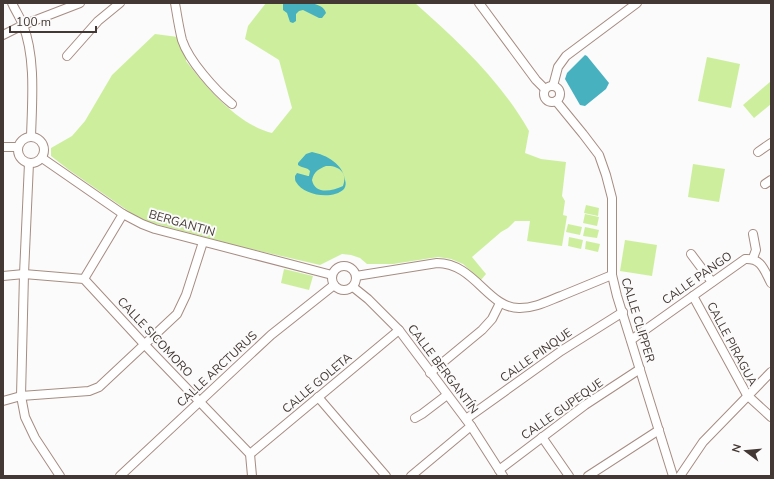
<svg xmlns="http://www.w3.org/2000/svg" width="774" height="479" font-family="'Nunito Sans',sans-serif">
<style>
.green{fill:#cdef9d}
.water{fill:#47b1c0;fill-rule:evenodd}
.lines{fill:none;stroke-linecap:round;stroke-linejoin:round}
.minor-casing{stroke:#a78c82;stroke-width:10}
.minor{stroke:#fff;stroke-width:8}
.labels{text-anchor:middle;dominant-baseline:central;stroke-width:4;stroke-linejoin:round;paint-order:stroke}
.street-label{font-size:12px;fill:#433833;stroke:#fbfbfb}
</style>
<rect width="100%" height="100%" fill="#fbfbfb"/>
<g class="green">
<path d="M266,3H415C458,41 500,80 529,131L525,153L541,159L566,162L562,196L565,201L563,215L567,216L562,246L527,241L530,221H515L508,228L501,232L472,257L486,274L481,280L463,264L451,259L438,257L393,264H367L360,258L351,255L342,254L320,265L238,246L145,221L134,215L69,170L51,156V148L72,136L85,121L112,75L155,34L178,37L186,56V61C208,89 237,124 272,133L292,108L279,60L245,39L248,26Z"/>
<path d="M707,57L740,64L731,108L698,101Z"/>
<path d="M770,82L771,84V104L754,118L743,105Z"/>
<path d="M693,164L725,169L719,202L688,197Z"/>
<path d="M586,205L599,208L598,216L584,213Z"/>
<path d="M585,214L599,217L597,226L583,223Z"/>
<path d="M568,224L582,227L580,235L566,232Z"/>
<path d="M585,227L599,230L597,238L583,236Z"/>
<path d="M569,237L583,240L581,249L568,246Z"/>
<path d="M625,240L657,245L652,276L620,271Z"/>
<path d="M586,241L600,244L598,252L585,249Z"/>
<path d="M284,269L313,276L309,290L281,283Z"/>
</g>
<g class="water">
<path d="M283,3C294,2 323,0 326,13L322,18H319L303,10L299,11L296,14V21L293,23L290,22L287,13L283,10Z"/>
<path d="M585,55L587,56L609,83L606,89L585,106L580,105L565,79L567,73Z"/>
<path d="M312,152C327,155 343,164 345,180C346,183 346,186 344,189C333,200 304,196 296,182C295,181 295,178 295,176L297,173L308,176H309L310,171C307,167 302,168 298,165V163L306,154ZM326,166C339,165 348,173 343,186C332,191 315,195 312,180C314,171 319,169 326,166Z"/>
</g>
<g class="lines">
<g class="minor-casing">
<g id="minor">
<path d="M12,3C15,10 20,17 23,25C36,58 32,102 31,137"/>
<path d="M175,3C177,15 179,28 182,40C189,61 215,90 232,104"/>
<path d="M479,3L536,80L545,89"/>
<path d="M3,35L23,25L80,3"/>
<path d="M67,56L98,21L120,3"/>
<circle cx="552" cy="94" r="8"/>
<path d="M553,86L558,67L566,56L637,3"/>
<path d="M556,101L583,134L599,155L606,175L612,198V275L617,296L673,476"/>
<circle cx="31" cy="150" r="13"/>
<path d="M3,147H18"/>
<path d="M758,152L771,143"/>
<path d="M42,158L123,214L142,224L155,229L332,275"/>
<path d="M29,163L24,274L21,396L25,417L35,438L60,476"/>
<path d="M765,184L771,180"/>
<path d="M691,254L712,282"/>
<path d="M753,258L756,250L753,234"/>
<circle cx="344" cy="278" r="12"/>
<path d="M3,276L24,274L84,279L145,345L250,454L252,476"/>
<path d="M356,276L437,263C475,263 488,309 520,308C535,308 548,301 561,296C578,289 595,282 612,275"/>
<path d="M84,279L123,214"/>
<path d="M353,287L368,299L399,330L471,426L503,476"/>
<path d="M693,296L747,395L771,417"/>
<path d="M631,340L745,259C762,258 764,270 771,283"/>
<path d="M430,373L482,330L492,319L500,303"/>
<path d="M318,397L386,476"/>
<path d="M3,401L21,396L89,391L99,387L177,314L186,295L203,242"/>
<path d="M415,418L422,414L447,395"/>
<path d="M466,419L561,351L623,312"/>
<path d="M542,437L569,476"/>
<path d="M250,454L399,330"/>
<path d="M499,470L585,405L640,369"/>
<path d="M120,476L271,335L334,285"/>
<path d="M411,476L471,426"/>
<path d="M588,476L659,430"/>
<path d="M680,476L703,442L771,372"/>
</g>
</g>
<use href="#minor" class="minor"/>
</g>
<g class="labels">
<g class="street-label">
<text transform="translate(182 223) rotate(16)">BERGANTIN</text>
<text transform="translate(697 278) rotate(-35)">CALLE PANGO</text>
<text transform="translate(638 320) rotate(73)">CALLE CLIPPER</text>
<text transform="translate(155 337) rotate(47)">CALLE SICOMORO</text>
<text transform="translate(732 344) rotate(62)">CALLE PIRAGUA</text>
<text transform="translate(536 355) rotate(-35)">CALLE PINQUE</text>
<text transform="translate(217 369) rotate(-43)">CALLE ARCTURUS</text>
<text transform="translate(443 369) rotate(53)">CALLE BERGANTÍN</text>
<text transform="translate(317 383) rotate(-40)">CALLE GOLETA</text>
<text transform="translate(562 409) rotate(-35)">CALLE GUPEQUE</text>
</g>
</g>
<rect width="774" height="479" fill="none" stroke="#433833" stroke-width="8"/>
<g transform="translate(746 451) rotate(286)" stroke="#fbfbfb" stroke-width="3" paint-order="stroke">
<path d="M0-3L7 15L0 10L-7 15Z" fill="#433833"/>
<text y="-6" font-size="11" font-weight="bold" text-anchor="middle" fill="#433833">N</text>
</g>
<path d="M10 26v6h86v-6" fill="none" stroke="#433833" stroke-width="2"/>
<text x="16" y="26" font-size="12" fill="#433833" stroke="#fbfbfb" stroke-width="3" paint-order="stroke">100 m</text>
</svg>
